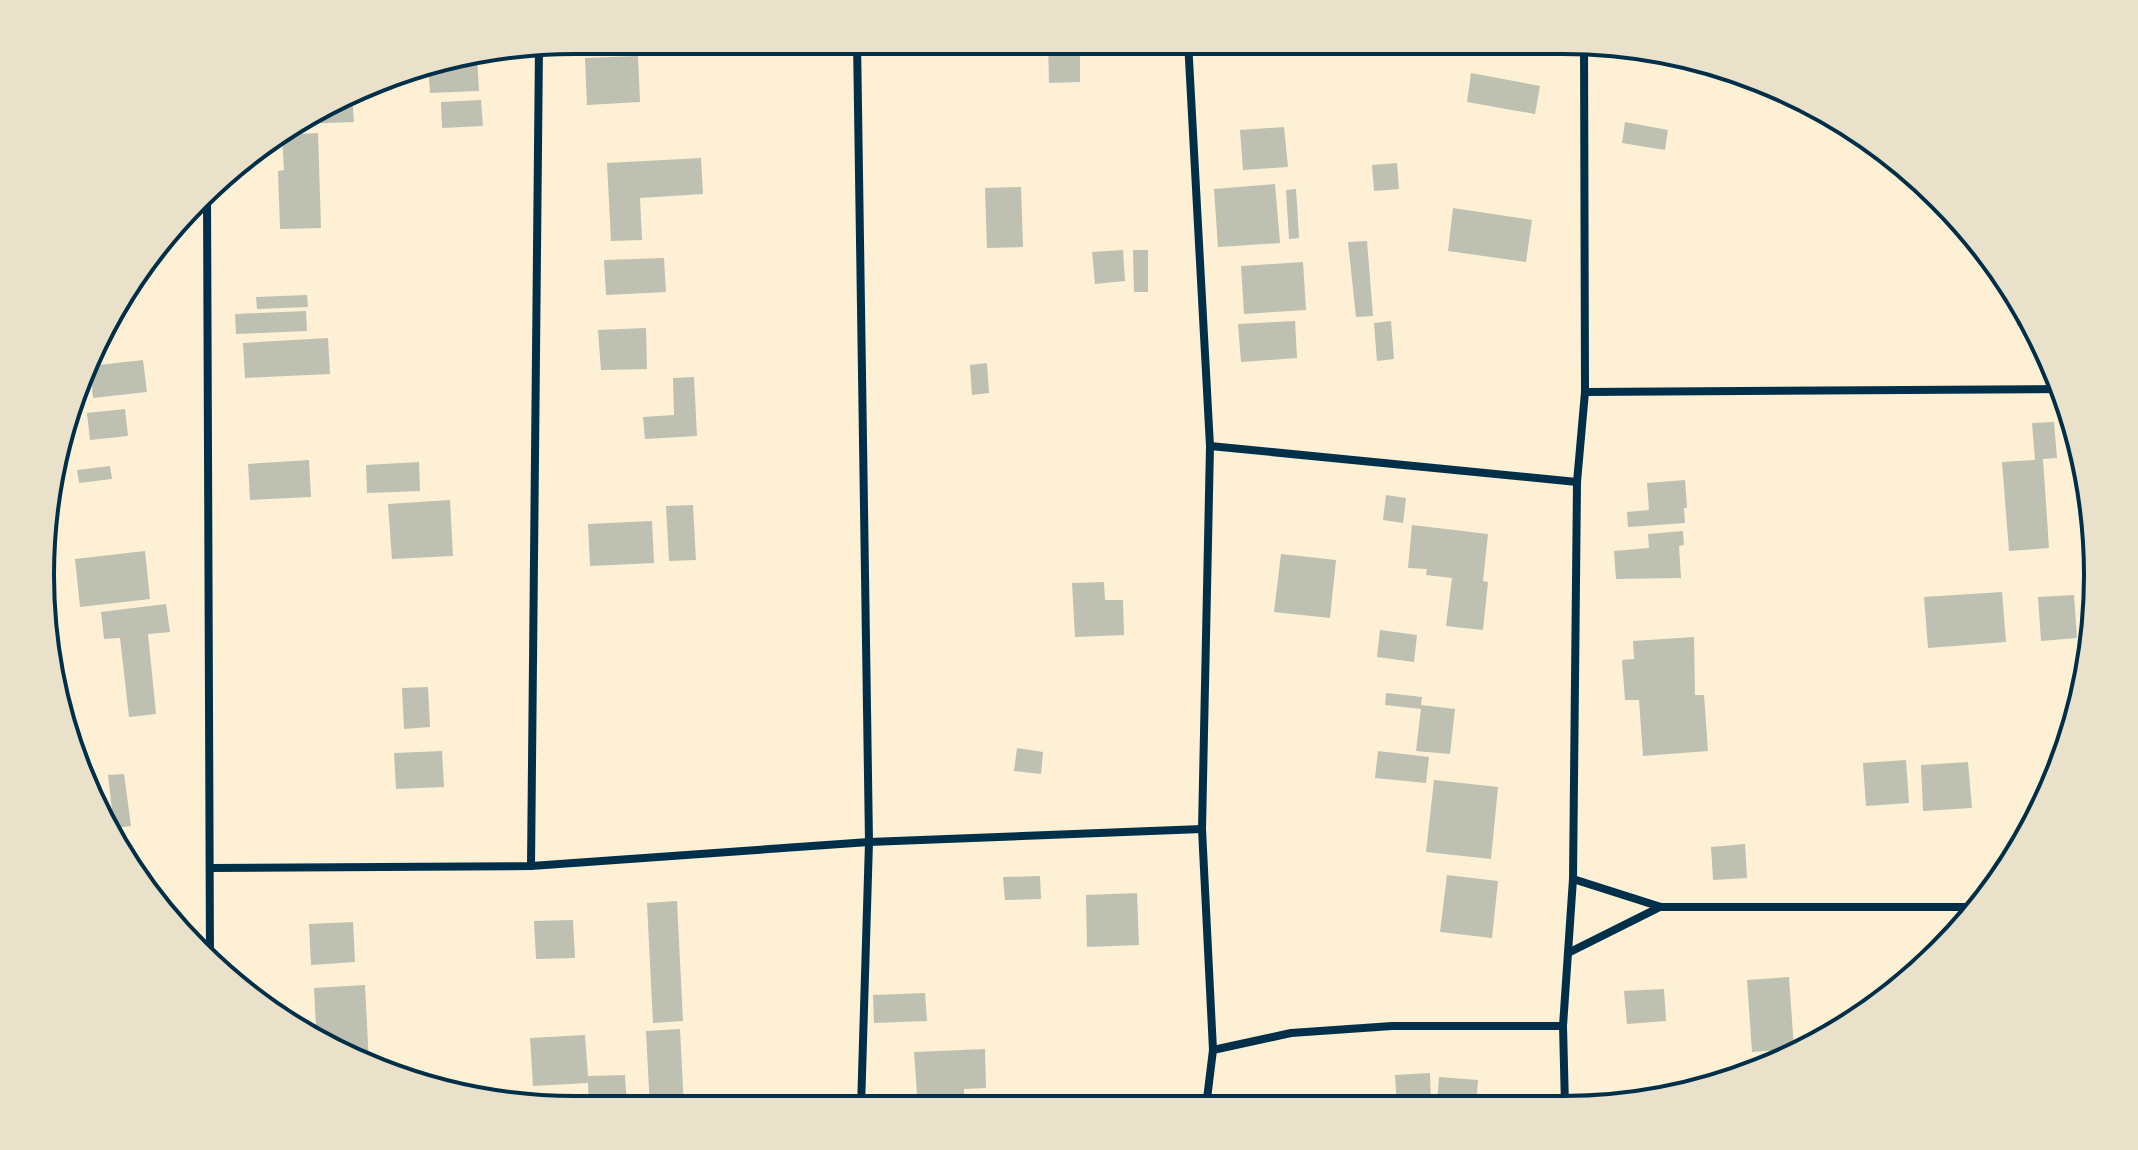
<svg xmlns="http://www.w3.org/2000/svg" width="2138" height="1150" font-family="Jost,sans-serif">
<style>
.building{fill:#bec0b2}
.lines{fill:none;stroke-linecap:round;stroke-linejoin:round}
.minor{stroke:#003049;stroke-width:8}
.rim{fill:none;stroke:#003049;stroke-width:4}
</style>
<rect width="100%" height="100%" fill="#fdf0d5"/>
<g class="building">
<path d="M1048,41H1066L1048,45H1080V82L1049,83Z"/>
<path d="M477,56L479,91L430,93L428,64Z"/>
<path d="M638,56L640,102L587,105L585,58Z"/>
<path d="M1471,73L1540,86L1535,114L1467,102Z"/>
<path d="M352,96L354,122L299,124L324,111Z"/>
<path d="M481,100L483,126L442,128L441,102Z"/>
<path d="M1625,122L1668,130L1665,150L1622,143Z"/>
<path d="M1284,127L1288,167L1243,170L1240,130Z"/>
<path d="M318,133L321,228L280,229L278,171L284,170L282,135Z"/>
<path d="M701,158L703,194L640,198L642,240L611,241L607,163Z"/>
<path d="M1397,163L1399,189L1374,191L1372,165Z"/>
<path d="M1275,184L1280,243L1218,247L1214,189Z"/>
<path d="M1021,187L1023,247L987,248L985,188Z"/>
<path d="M1296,189L1299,238L1289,239L1286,190Z"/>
<path d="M1453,208L1532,220L1526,262L1448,251Z"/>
<path d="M1367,241L1373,316L1356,317L1348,242Z"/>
<path d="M1123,250L1125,281L1095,284L1092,252Z"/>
<path d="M1133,250H1148V292H1134Z"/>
<path d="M664,258L666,292L606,295L604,260Z"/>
<path d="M1303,262L1306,310L1244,314L1241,266Z"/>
<path d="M2014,293L2024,308L2035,325L2017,326Z"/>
<path d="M307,295L308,307L257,309L256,297Z"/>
<path d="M306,311L307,331L236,334L235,314Z"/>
<path d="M1295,321L1297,358L1241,362L1238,324Z"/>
<path d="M1391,321L1394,359L1377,361L1374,323Z"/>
<path d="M646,328L647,369L601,370L598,330Z"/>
<path d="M328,338L330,374L245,378L243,343Z"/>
<path d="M143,360L147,392L93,398L90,366Z"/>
<path d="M987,363L989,393L972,395L970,365Z"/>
<path d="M694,377L697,436L645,439L643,417L674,415L673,378Z"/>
<path d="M125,409L128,436L90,440L87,413Z"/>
<path d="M2054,422L2057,458L2043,459L2049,548L2009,551L2002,462L2035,460L2032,423Z"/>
<path d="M309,460L311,497L250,500L248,464Z"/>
<path d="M419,462L420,491L367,493L366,465Z"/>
<path d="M110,466L112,479L79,483L77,470Z"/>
<path d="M1685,480L1687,508H1684L1685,523L1628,527L1627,512L1649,510L1647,483Z"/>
<path d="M1386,495L1406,498L1403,523L1383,520Z"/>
<path d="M450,500L453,556L392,559L388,504Z"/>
<path d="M693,505L696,560L669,561L666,506Z"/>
<path d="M652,521L654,563L590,566L588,524Z"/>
<path d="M1412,525L1488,534L1483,581L1488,582L1483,630L1446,626L1452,578L1426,575L1427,569L1408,568Z"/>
<path d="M1683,531L1684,545L1679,546L1681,578L1616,579L1614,551L1649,548L1648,534Z"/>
<path d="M145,551L150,599L80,607L75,559Z"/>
<path d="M1281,554L1336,560L1330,618L1274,612Z"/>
<path d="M2093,556H2096L2095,587H2084L2083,561L2093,560Z"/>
<path d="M1104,582L1105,600H1123L1124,635L1075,637L1072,583Z"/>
<path d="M2002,592L2006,642L1928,648L1924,597Z"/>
<path d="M2074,595L2077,638L2041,641L2038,597Z"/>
<path d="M52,604L55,637L48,638L42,606Z"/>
<path d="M166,604L170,632L148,634L156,714L129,717L120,638L104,639L101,612Z"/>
<path d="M1380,630L1417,635L1414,662L1377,657Z"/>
<path d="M1694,637L1695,695H1704L1708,751L1643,756L1639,700H1625L1622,660L1634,659L1633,641Z"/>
<path d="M428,687L430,727L404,729L402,688Z"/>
<path d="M1386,693L1422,697L1421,705L1455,709L1450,754L1416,751L1421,709L1385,705Z"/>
<path d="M1017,748L1043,752L1041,774L1014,771Z"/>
<path d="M442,751L444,787L396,789L394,753Z"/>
<path d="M1378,751L1429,757L1426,783L1375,778Z"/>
<path d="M1906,760L1909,803L1866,806L1863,763Z"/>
<path d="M1968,762L1972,808L1923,811L1921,765Z"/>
<path d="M124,774L131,826L114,828L108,775Z"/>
<path d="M1434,780L1498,787L1491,859L1426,852Z"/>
<path d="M1745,844L1747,878L1713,880L1711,847Z"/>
<path d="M1447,875L1498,881L1492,938L1440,932Z"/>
<path d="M1040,876L1041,899L1005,900L1003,877Z"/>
<path d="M1137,893L1139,945L1087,947L1086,895Z"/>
<path d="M677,901L683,1021L653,1023L647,903Z"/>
<path d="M573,920L575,958L536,959L534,921Z"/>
<path d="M353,922L355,962L311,965L309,924Z"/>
<path d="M1789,977L1794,1049L1752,1052L1747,980Z"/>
<path d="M365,985L369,1064L308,1039L299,1031V1027H316L314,988Z"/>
<path d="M1664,989L1666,1021L1627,1024L1624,991Z"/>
<path d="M925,993L927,1021L874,1023L873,995Z"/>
<path d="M680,1029L684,1108L650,1109L646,1031Z"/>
<path d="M585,1035L588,1076L625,1075L627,1109H589L588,1083L533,1086L530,1038Z"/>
<path d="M985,1049L986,1088L964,1089V1095H985L986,1107L918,1108L914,1052Z"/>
<path d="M1430,1073L1431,1106H1397L1395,1075Z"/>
<path d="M1439,1077L1478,1080L1476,1106H1437Z"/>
</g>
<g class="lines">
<g class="minor">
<path d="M857,40L869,842L861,1108"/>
<path d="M1188,41L1210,446L1202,829L1213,1050L1206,1107"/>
<path d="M207,196L210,959"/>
<path d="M1585,392L2062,389"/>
<path d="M1210,446L1577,482"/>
<path d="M531,866L539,46"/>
<path d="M210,868L531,866L869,842L1202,829"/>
<path d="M1573,879L1661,907H1980"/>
<path d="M1568,953L1660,907"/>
<path d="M1213,1050L1291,1033L1392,1026H1563"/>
<path d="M1565,1106L1563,1026L1573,879L1577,482L1585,392L1584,41"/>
</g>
</g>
<path d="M0 0H2138V1150H0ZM575 54H1563A521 521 0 0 1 2084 575V575A521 521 0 0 1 1563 1096H575A521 521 0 0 1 54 575V575A521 521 0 0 1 575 54Z" fill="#e9e1ca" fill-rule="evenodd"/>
<path class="rim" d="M575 54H1563A521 521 0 0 1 2084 575V575A521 521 0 0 1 1563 1096H575A521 521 0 0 1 54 575V575A521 521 0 0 1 575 54Z"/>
</svg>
